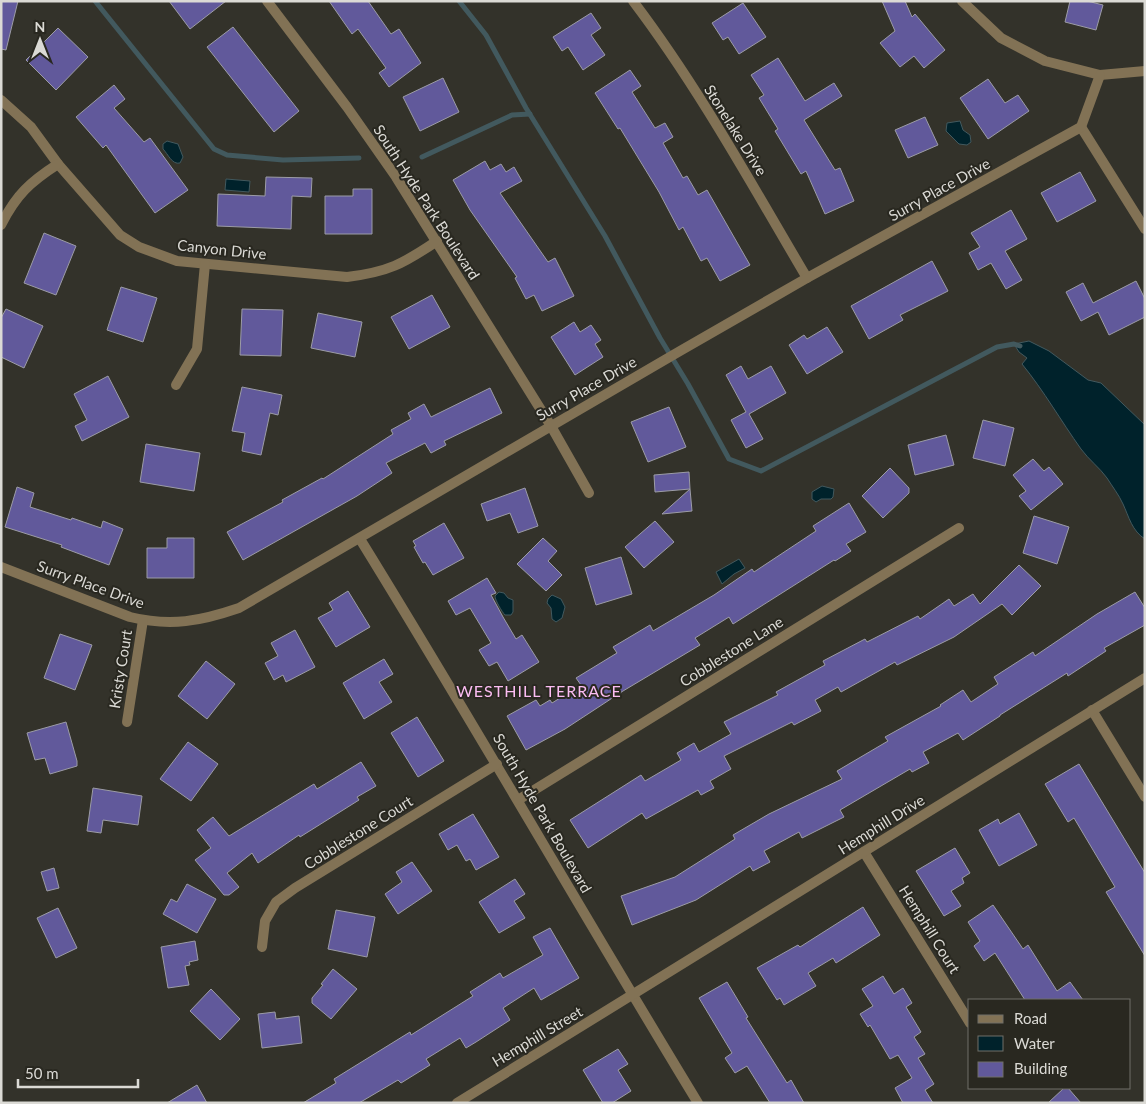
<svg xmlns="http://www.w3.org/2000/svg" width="1146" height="1104" font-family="Lato,sans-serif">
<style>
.water{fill:#00222b;stroke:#42595e}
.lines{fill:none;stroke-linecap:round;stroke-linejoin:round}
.stream{stroke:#42595e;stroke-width:5}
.building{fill:#61599b;stroke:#9c9ca6}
.street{stroke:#827255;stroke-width:10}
.labels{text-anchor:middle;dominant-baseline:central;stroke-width:4;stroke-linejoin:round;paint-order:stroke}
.street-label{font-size:15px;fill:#dbdad5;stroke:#292820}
.neighbourhood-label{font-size:16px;letter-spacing:1px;fill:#fcbdf3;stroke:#292820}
</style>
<rect width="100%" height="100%" fill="#33322a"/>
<g class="water">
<path d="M960,121L963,130L970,135L971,142L967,145L959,144L946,131L947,123Z"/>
<path d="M167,141L178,144L183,157L180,163C172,165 168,154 163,149V144Z"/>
<path d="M226,179L250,181L249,192L225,190Z"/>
<path d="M1029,341L1049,351L1088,380L1101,383L1145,425V539C1132,531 1129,517 1123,504C1119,495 1112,486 1107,478C1100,468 1089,460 1081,449C1061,421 1044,391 1022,364L1027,358L1019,352L1014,344Z"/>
<path d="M822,486L834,489L833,497L831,499H821L816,502L812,499V492Z"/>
<path d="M739,559L745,568L734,574L722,584L716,572Z"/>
<path d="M499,592L504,593L508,598L513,600V612L511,615H505C502,612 495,600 495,596Z"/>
<path d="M552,595L561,599L565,607L562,618L556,622L552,619L551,608L547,603L548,599Z"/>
</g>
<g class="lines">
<g class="stream">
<path d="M95,1L214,149L227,155L283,160L359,158"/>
<path d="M459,1L486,35L526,108L605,236L660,338L688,384L729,459L761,471L997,347L1014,344L1020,346"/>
<path d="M422,157L512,115L530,114"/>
</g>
</g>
<g class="building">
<path d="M1,1H18L6,50L1,49Z"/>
<path d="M169,1H226L190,29Z"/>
<path d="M329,1H368L391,34L399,29L421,63L389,87L379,73L386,68L358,29L352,34Z"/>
<path d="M882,1H905L912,17L915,14L945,50L924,68L914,56L900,67L880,43L895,31Z"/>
<path d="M1070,1H1087L1103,5L1096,30L1065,22Z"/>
<path d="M743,3L766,37L739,54L728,37L723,40L712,23Z"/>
<path d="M591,13L601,28L591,35L605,55L583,70L568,47L562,51L553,37Z"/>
<path d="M233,27L299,111L274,132L207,47Z"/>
<path d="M58,28L88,57L56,90L26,60Z"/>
<path d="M778,58L805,101L834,83L842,96L804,120L835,170L840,168L854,201L825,214L806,171L801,174L775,131L778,129L759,98L764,95L751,75Z"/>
<path d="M630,70L641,86L632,92L655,128L665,123L673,137L663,143L683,178L687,176L698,195L707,190L750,265L720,281L707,258L701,261L683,227L679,230L659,192L620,128L618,129L595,93Z"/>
<path d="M443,78L459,112L420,131L403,97Z"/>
<path d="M988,79L1005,103L1018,95L1029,111L988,139L960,98Z"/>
<path d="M114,85L125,99L114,108L144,142L150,138L188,190L155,213L106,145L103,148L76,117Z"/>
<path d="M925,117L938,145L908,158L895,130Z"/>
<path d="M485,161L490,170L501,164L506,172L514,167L522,181L500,193L548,262L555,258L574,296L542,311L534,295L526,299L515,278L517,277L470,210L453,180Z"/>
<path d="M1080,172L1096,201L1057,222L1041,193Z"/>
<path d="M266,177L312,178L311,197L292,196L291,229L217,226L218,194L265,196Z"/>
<path d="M353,189H372V234H325V196H353Z"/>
<path d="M1011,210L1027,239L1005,251L1022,280L1006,289L991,263L978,270L969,253L980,247L971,233Z"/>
<path d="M44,233L76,246L56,295L24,283Z"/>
<path d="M932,261L948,291L900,315L903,320L869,339L851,306Z"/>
<path d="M1136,281L1145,299V317L1109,335L1098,312L1081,321L1066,292L1083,283L1093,303Z"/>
<path d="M121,287L157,298L143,342L107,330Z"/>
<path d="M432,295L450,327L409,349L391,317Z"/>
<path d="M6,309L43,326L24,368L1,357V318Z"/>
<path d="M242,309L283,310L281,356L240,355Z"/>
<path d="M318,313L362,322L355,357L311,348Z"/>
<path d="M574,322L580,332L591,325L601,340L595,344L603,357L575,375L551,337Z"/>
<path d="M827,327L843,352L807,374L789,345L804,335L807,339Z"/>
<path d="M741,366L748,379L771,366L786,393L749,414L763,439L746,448L731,420L746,412L726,375Z"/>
<path d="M108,376L129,417L82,441L75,426L87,420L74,394Z"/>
<path d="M242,387L282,395L278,415L270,413L261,455L242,451L245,433L232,431Z"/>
<path d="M490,388L502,413L444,441L446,445L431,453L425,443L386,463L392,473L357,496L243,560L227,532L283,502L282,500L322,478L323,479L393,434L391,430L411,419L408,413L424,404L431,417Z"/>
<path d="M669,407L686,447L648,462L631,422Z"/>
<path d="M983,420L1014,428L1005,466L973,458Z"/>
<path d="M946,435L954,465L915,475L908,445Z"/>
<path d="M146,444L200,453L194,491L140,482Z"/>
<path d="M1033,459L1044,471L1049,467L1063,484L1031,510L1019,496L1026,491L1013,475Z"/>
<path d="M890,468L909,488V493L883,518L862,496Z"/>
<path d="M689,472L690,489L655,492L654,475Z"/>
<path d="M17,487L34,493L30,507L71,520L72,518L101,528L103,521L123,529L109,565L61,547L62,545L5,527Z"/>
<path d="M525,488L538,526L518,533L510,513L487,521L481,504Z"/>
<path d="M690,489L692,511L662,514Z"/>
<path d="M849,503L866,532L846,544L851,551L835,561L834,560L733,624L729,617L695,638L700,645L623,691L565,729L526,750L507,716L536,700L540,706L550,700L552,703L581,685L576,678L617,653L613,647L650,625L653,631L714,595L752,569L754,572L816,531L813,526Z"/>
<path d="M1034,516L1069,527L1057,564L1023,553Z"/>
<path d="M655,521L674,542L644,568L625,547Z"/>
<path d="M444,523L464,558L433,575L425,562L423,563L414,547L416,546L413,541Z"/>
<path d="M167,538H194V578H147V548H167Z"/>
<path d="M543,538L557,551L548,561L562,575L546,591L517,564Z"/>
<path d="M621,557L632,594L596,605L585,568Z"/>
<path d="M1019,565L1041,586L1012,615L1002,604L954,637L897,665L895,662L841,692L838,687L815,700L821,711L794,725L792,722L724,756L731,769L710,781L714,788L701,795L698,790L646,819L642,813L588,848L570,820L641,775L645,781L681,760L677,753L694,743L699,752L731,734L724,722L778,695L776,692L825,665L823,661L865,639L867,642L918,616L920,619L949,599L954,606L973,594L980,604Z"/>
<path d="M487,578L496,593L491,595L503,617L516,639L522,635L539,662L508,681L497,662L489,666L479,650L491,643L470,608L456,615L448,601Z"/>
<path d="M348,591L370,627L336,647L318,618L333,610L329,603Z"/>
<path d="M1135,592L1145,608V625L1104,648L1106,651L1068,676L1067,673L1000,715V716L963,740L958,733L923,752L929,763L912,772L910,769L840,810L844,817L802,838L799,832L764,851L770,862L753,871L750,866L696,900L632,925L621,896L675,877L735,839L733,835L769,814L842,779L837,771L888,741L885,737L941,706L940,705L963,690L971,702L998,684L994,677L1033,652L1035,656L1097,614Z"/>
<path d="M295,630L315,667L286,682L283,675L274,680L265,663L278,656L271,643Z"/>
<path d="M60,634L92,645L75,690L44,678Z"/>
<path d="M384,659L393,674L379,682L392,702L364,719L343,683Z"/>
<path d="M206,661L235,684L207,719L178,696Z"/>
<path d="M417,717L444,761L418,777L391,733Z"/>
<path d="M66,722L77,761V766L50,774L45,758L35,760L27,733Z"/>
<path d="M188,742L218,764L191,801L160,779Z"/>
<path d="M361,762L376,786L357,797L359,800L300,837L299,835L258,863L252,853L227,873L239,887L229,895H224L195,860L211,848L197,830L213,817L229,836L314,784L317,789Z"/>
<path d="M1079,764L1145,873V956L1106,892L1115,887L1074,818L1068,822L1045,784Z"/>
<path d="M93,788L142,796L138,825L103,820L101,833L87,831Z"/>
<path d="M1019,813L1037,845L999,866L979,830L998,819L1000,824Z"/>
<path d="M473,814L499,857L476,870L470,859L466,861L457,845L448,850L439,834Z"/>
<path d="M955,848L970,873L962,878L964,883L951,891L961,906L944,916L916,871Z"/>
<path d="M412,862L432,891L398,914L385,894L402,882L396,872Z"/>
<path d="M54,868L59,888L47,891L41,872Z"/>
<path d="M515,879L525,894L514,901L525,918L499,933L479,902Z"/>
<path d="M187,884L216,899L197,933L163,914L171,899L177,902Z"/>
<path d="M993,905L1023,949L1028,945L1057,991L1070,982L1083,1000H1025L995,953L984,961L974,946L980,941L968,922Z"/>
<path d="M863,907L880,935L836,963L833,958L808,973L816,986L784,1005L780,998L777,1000L757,968L798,945L800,947Z"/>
<path d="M58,908L77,948L56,958L37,918Z"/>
<path d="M336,910L375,917L367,957L328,949Z"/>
<path d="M550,928L579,978L541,1000L534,988L503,1008L510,1020L476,1042L466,1048L460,1038L426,1059L430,1065L401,1083L398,1080L359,1103H303L336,1083L334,1079L410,1032L411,1035L473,996L470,992L500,973L503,978L543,955L533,937Z"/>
<path d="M195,941L198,960L189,962L190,965L185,966L189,985L168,988L161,947Z"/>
<path d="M333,969L357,989L331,1019L312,1003V998L323,985L321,984Z"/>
<path d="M883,976L894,994L903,988L912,1003L906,1007L921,1032L914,1037L925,1054L918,1058L934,1084L925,1090L933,1103H903L895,1088L912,1078L898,1055L890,1059L870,1025L868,1027L860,1014L873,1006L862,989Z"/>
<path d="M727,982L748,1017L746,1018L787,1083L791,1080L804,1103H770L747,1066L735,1073L725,1058L732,1053L699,998Z"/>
<path d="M211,989L240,1019L220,1040L190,1011Z"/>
<path d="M275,1012L276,1019L299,1016L302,1043L262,1048L258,1014Z"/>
<path d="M618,1049L628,1064L618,1070L631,1091L612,1103H603L583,1070Z"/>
<path d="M197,1085L207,1103H167Z"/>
<path d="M1064,1088H1068L1081,1103H1048Z"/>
</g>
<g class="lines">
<g class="street">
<path d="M267,1L347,107L396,177L551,426L589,493"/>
<path d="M633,1C699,88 752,185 807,278"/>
<path d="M962,1L1001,38L1045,61L1100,75L1145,71"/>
<path d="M1,100L31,127L58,164L120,235L139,247L177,261L347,277C388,272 403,264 437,241"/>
<path d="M1081,127L1145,229"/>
<path d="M1,225C16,195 30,182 58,164"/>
<path d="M176,385L197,349L205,264"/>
<path d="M360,539C475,725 584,916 698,1103"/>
<path d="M1,567L130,617C171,627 201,621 239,608L680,351L807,278L1081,127L1100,75"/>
<path d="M1092,710L1145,797"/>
<path d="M127,722L143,620"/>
<path d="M518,800L959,528"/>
<path d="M864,852L970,1023"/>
<path d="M262,947L265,921L276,902L295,888L497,764"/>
<path d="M457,1103L1145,678"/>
</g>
</g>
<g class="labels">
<g class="street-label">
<text transform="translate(736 130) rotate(58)">Stonelake Drive</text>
<text transform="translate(939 189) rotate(-29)">Surry Place Drive</text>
<text transform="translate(427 202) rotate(57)">South Hyde Park Boulevard</text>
<text transform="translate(222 249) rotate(6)">Canyon Drive</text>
<text transform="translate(586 388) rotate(-30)">Surry Place Drive</text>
<text transform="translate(91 584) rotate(20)">Surry Place Drive</text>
<text transform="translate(731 651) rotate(-32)">Cobblestone Lane</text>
<text transform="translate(120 669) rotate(-81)">Kristy Court</text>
<text transform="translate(543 813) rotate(60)">South Hyde Park Boulevard</text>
<text transform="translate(881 824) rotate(-32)">Hemphill Drive</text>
<text transform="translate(358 832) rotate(-32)">Cobblestone Court</text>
<text transform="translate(930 929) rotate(58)">Hemphill Court</text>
<text transform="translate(537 1036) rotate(-31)">Hemphill Street</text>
</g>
<g class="neighbourhood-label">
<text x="539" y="690">WESTHILL TERRACE</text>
</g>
</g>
<rect width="1146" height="1104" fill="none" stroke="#dbdad5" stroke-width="5"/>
<rect x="968" y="999" width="162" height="90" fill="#292820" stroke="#706f68"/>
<rect x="978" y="1015" width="25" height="8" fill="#827255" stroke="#706f68"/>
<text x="1014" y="1024" font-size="15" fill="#dbdad5">Road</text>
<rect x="978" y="1036" width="25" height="15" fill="#00222b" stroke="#706f68"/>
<text x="1014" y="1049" font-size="15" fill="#dbdad5">Water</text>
<rect x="978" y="1062" width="25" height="15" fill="#61599b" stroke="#706f68"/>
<text x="1014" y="1074" font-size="15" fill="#dbdad5">Building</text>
<g transform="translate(40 40)" stroke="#292820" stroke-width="4" paint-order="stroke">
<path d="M0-4L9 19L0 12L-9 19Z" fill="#dbdad5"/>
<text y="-8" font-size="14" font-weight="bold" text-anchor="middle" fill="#dbdad5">N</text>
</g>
<path d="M18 1079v8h120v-8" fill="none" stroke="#dbdad5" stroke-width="2.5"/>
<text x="25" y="1079" font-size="15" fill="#dbdad5" stroke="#292820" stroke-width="4" paint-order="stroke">50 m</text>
</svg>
